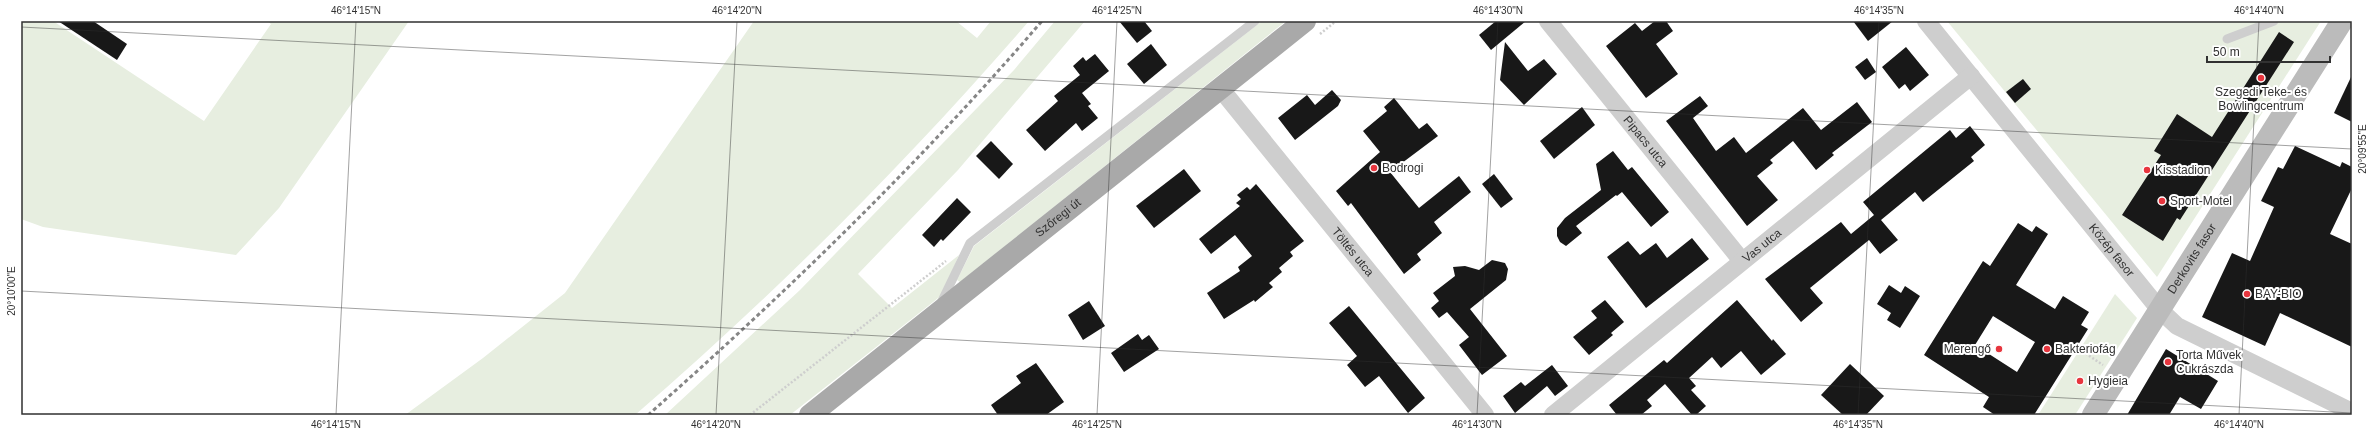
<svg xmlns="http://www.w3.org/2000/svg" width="2373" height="436" font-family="Arial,sans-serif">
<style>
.green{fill:#e7eee0}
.building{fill:#181818;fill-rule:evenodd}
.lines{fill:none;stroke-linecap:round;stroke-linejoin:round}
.path{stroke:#cecece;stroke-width:2.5;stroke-dasharray:2 2;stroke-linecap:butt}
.lane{stroke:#cecece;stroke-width:9}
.street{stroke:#cecece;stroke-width:18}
.secondary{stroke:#bbb;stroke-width:22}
.primary{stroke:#a9a9a9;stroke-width:22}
.rail{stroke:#868686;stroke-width:3;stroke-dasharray:4 3;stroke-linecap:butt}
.ticks{fill:none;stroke:#313131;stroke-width:1;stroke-opacity:0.45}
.poi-dot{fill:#e7353e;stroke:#fff;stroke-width:1.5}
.labels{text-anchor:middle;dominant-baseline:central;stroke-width:4;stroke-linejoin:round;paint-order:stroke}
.poi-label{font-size:12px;fill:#313131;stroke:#fff;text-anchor:start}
.street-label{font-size:12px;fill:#313131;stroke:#fff}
.neatline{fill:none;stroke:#313131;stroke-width:1.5}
.ticks-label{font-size:10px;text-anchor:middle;fill:#313131}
</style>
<rect width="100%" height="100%" fill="#fff"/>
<g class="green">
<path d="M21,21H53L204,121L271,24L267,21H409L279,208L236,255L43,227L21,219Z"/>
<path d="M754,21H956L977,38L991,21H1029C908,161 775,294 635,415H405L483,358L565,293Z"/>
<path d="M1055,21H1085L958,170L858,274L892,308L959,255L942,295L790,415H665L800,290L1014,70Z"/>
<path d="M1262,21H1286L960,282L957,280L974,246Z"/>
<path d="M1947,21H2321L2157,277Z"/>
<path d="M2115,294L2137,318L2075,415H2038Z"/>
</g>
<g class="building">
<path d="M58,21H93L127,44L117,60Z"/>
<path d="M1119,21H1144L1152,31L1137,43Z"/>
<path d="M1496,21H1526L1491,50L1479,35Z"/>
<path d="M1655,21H1666L1673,31L1656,44L1678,74L1646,98L1606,46L1635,23L1642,31Z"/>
<path d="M1853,21H1893L1868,41Z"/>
<path d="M2279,32L2294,42L2180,220L2177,218L2163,241L2122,215L2161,155L2154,151L2177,114L2212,137Z"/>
<path d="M1505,42L1528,71L1544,59L1557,74L1524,105L1500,80Z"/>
<path d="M1151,44L1167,65L1144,84L1127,64Z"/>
<path d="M1906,47L1929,75L1910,91L1905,84L1899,89L1882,67Z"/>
<path d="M1095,54L1109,71L1082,93L1091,104L1088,106L1098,118L1082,131L1076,123L1045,151L1026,130L1058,101L1054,96L1080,75L1073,66L1083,57L1086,61Z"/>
<path d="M1867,58L1876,72L1865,80L1855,67Z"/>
<path d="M2352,75V122L2334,113Z"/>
<path d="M2023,79L2031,89L2015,103L2006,92Z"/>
<path d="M1332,90L1341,100L1338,106L1295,140L1278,118L1307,95L1315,105Z"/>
<path d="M1700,96L1708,106L1693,118L1716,151L1734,137L1746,153L1803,108L1821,130L1857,102L1872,122L1832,153L1834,155L1816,170L1793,141L1770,160L1773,163L1757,176L1778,200L1747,226L1666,121Z"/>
<path d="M1394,98L1419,129L1427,123L1438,136L1390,172L1419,208L1459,176L1471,192L1434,222L1442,233L1417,254L1421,260L1404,274L1351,203L1348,206L1336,191L1380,152L1363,131L1387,111L1384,107Z"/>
<path d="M1582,107L1595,125L1554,159L1540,141Z"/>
<path d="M1970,126L1985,145L1971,157L1974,161L1923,202L1915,192L1881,220L1898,240L1880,254L1869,240L1810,288L1823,303L1801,322L1765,279L1841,222L1851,234L1874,215L1863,202L1950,130L1956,138Z"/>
<path d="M991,141L1013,164L999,179L976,156Z"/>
<path d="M2295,146L2340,167L2342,162L2352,167V188L2330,234L2352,244V347L2280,313L2265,346L2202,317L2232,253L2250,261L2274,207L2261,201L2278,167L2283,169Z"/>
<path d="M1613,151L1628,170L1632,167L1669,212L1651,227L1622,192L1617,196L1616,195L1576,226L1582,233L1566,246L1560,242L1557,236V228L1565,218L1601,190L1596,164Z"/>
<path d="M1184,169L1201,191L1154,228L1136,206Z"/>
<path d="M1494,174L1513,199L1501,208L1482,184Z"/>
<path d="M1256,184L1304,241L1290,252L1293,256L1279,268L1282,272L1269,283L1273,287L1255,302L1254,300L1224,319L1207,293L1240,271L1238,267L1252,256L1235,235L1211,254L1199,239L1240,206L1236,203L1241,199L1237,195L1247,187L1250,190Z"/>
<path d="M957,198L971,212L943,241L941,239L934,247L922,235Z"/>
<path d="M2018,223L2032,232L2036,226L2048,234L2016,285L2055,309L2063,296L2089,312L2081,325L2088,329L2034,415H1995L1983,407L1989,397L1924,355L1983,261L1990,266ZM1993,316L2035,342L2017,372L1975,345Z"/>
<path d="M1692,238L1709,259L1646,308L1607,257L1628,241L1640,255L1656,243L1667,258Z"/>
<path d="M1492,260L1505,263L1508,269L1506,280L1470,309L1507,356L1482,375L1459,345L1469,337L1447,312L1439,318L1431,308L1439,301L1433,293L1455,276L1453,267L1465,266L1479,270Z"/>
<path d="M1889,285L1901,293L1905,286L1920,296L1900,328L1887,320L1891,313L1877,304Z"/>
<path d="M1605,300L1624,322L1611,333L1613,335L1589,355L1573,337L1597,318L1591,311Z"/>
<path d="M1737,300L1772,341L1773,339L1786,354L1761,375L1741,351L1721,368L1712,357L1689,378L1696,386L1691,390L1706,406L1696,415H1692L1665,384L1647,400L1652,406L1641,415H1617L1609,405L1664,360L1667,363Z"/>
<path d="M1089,301L1105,326L1083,340L1068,315Z"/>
<path d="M1349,306L1425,398L1408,413L1379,376L1365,387L1347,365L1357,356L1329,323Z"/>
<path d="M1138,334L1142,340L1149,335L1159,349L1124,372L1111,353Z"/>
<path d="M2166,349L2218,381L2201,409L2180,397L2169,415H2127Z"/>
<path d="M1036,363L1064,402L1046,415H998L991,405L1021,383L1016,376Z"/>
<path d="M1850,364L1884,396L1866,415H1843L1821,395Z"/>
<path d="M1552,365L1568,386L1555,396L1547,386L1515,413L1503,396L1521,382L1525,386Z"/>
</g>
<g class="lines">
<g class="path">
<path d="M1320,34L1336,21"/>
<path d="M2079,349L2103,365"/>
<path d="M750,415L946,261"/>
</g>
<g class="lane">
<path d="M2227,39L2274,21"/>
<path d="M941,303L970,243L1255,21"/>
</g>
<g class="street">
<path id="s1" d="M1548,21L1742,261"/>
<path id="s2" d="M1926,21L2160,310L2177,326L2352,412"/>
<path id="s3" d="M1220,88L1485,415"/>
<path id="s4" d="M1553,415L1971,76"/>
</g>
<path class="secondary" id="s5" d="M2093,415L2342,21"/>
<path class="primary" id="s6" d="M810,415L1305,21"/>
<path class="rail" d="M648,415C787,292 921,162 1042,21"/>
</g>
<path class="ticks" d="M21,27L2352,149M21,291L2352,413M336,415L356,21M716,415L737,21M1097,415L1117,21M1477,415L1498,21M1858,415L1879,21M2239,415L2259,21"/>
<g class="poi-dot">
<circle cx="2261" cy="78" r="4"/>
<circle cx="1374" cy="168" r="4"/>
<circle cx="2147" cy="170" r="4"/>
<circle cx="2162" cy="201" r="4"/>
<circle cx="2247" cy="294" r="4"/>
<circle cx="1999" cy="349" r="4"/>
<circle cx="2047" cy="349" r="4"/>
<circle cx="2168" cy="362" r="4"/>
<circle cx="2080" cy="381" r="4"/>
</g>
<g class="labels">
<g class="poi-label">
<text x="2261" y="92" text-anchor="middle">Szegedi Teke- és<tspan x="2261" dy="14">Bowlingcentrum</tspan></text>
<text x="1382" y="168">Bodrogi</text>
<text x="2155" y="170">Kisstadion</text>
<text x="2170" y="201">Sport-Motel</text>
<text x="2255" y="294">BAY-BIO</text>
<text x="1991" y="349" text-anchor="end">Merengő</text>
<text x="2055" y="349">Bakteriofág</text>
<text x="2176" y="355">Torta Művek<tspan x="2176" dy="14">Cukrászda</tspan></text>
<text x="2088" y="381">Hygieia</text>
</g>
<g class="street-label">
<text stroke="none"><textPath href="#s1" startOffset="155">Pipacs utca</textPath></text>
<text stroke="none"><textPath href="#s6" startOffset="317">Szőregi út</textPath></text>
<text stroke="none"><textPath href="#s4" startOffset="269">Vas utca</textPath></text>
<text stroke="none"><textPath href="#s2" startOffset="295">Közép fasor</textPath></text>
<text stroke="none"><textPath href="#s3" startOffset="211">Töltés utca</textPath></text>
<text stroke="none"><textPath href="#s5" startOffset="185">Derkovits fasor</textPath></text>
</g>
</g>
<rect width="2373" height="436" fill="none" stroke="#ffffff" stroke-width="44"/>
<path d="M2207 56v6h123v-6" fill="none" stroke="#313131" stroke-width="2"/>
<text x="2213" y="56" font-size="12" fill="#313131" stroke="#ffffff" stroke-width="3" paint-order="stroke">50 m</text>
<rect x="22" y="22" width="2329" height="392" class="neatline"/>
<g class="ticks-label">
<text x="356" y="14">46°14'15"N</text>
<text x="737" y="14">46°14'20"N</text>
<text x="1117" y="14">46°14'25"N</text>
<text x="1498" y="14">46°14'30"N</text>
<text x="1879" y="14">46°14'35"N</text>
<text x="2259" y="14">46°14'40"N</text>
<text transform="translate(2362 149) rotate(-90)" y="4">20°09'55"E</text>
<text transform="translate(11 291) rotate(-90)" y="4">20°10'00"E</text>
<text x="336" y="428">46°14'15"N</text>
<text x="716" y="428">46°14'20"N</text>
<text x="1097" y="428">46°14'25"N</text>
<text x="1477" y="428">46°14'30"N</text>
<text x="1858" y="428">46°14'35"N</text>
<text x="2239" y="428">46°14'40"N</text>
</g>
</svg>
